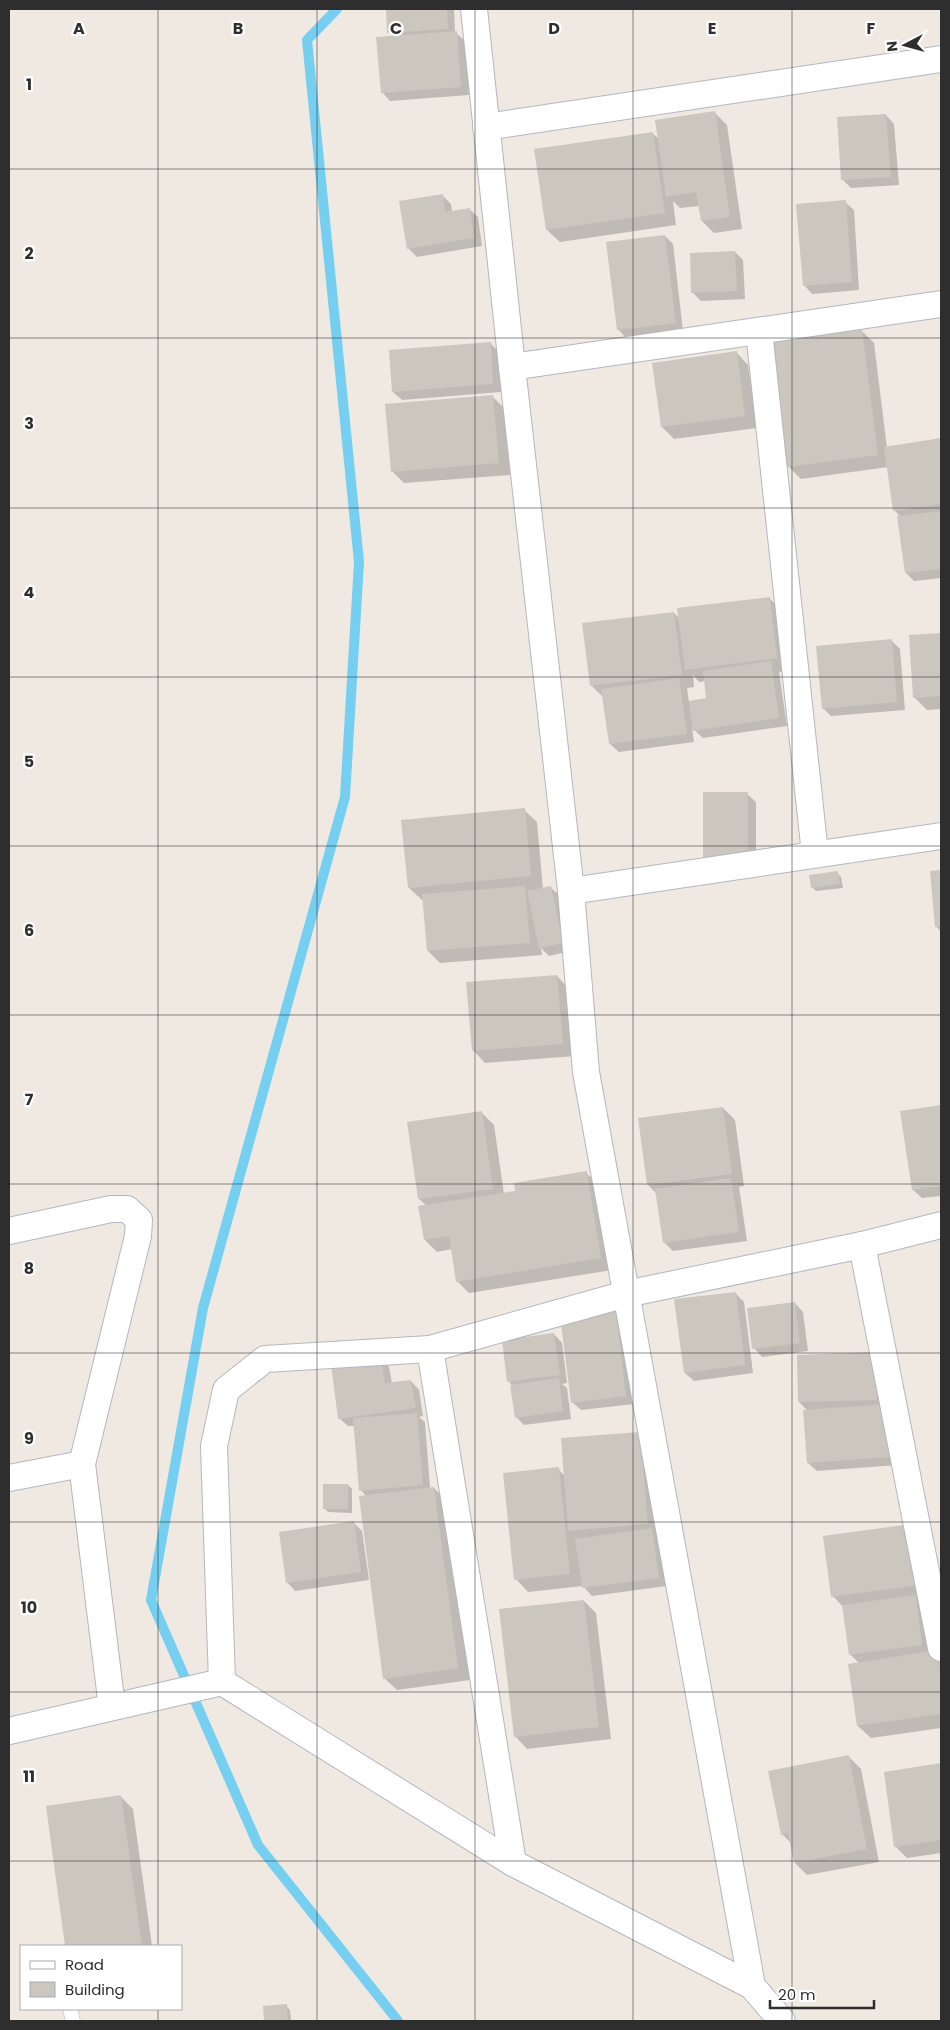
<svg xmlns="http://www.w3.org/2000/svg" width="950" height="2030" font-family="Poppins,sans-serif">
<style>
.shadow{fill:#0003;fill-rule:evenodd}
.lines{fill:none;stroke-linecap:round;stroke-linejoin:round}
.stream{stroke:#75cff0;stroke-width:10}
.building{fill:#cbc7bf}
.service-casing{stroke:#b4b7c1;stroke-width:15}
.minor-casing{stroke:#b4b7c1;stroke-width:28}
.service{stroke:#fff;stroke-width:14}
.minor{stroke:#fff;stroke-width:26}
.grid{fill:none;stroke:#2e2e2e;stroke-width:1;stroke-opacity:0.55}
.grid-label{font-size:16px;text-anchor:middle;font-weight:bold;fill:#2e2e2e;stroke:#fff;stroke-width:4.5;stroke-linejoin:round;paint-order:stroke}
</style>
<rect width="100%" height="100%" fill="#efe9e1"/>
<g class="shadow">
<path d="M387,9H454L455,32L465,41L469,95L390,101L382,92L394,37L389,32Z"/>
<path d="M714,112L727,125L742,229L714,233L702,221L700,206L680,208L673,201L676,225L560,242L547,230L652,133L660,140Z"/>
<path d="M886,115L894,124L899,185L851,188L843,180L838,119Z"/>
<path d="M442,195L451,204L452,212L469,209L478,217L482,246L417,257L408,248Z"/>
<path d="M845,202L854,210L859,290L812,294L804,285Z"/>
<path d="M665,236L673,244L683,331L626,338L618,329Z"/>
<path d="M735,252L743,260L745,299L701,301L693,293Z"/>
<path d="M861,330L874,343L887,448L941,440V578L914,581L906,573L901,517L895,511L888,467L801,479L788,466Z"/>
<path d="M490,343L499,352L501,392L402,400L393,392Z"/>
<path d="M736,352L748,365L757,428L674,439L662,427Z"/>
<path d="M492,396L505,409L510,475L404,483L392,471Z"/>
<path d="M769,598L782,610L789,670L779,672L787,726L703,738L692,728L694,742L619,752L610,744L604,698L591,685L674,613L680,619ZM693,675L699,682L706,681L708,699L689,702L687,688L694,687Z"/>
<path d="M941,634V709L927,710L914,697L910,637Z"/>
<path d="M891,640L900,649L905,710L831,716L823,708Z"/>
<path d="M747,794L756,802V867H713Z"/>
<path d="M524,810L537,822L543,889L550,887L559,895L571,951L549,956L541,948L542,955L440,963L428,951L424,900H422L409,888Z"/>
<path d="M941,871V932L936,926L931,872Z"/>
<path d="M837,873L841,877L843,888L816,891L812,887Z"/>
<path d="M557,976L569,989L575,1056L485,1063L473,1050Z"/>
<path d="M941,1106V1196L922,1198L913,1190L902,1112Z"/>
<path d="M723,1108L735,1120L744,1186L739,1187L747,1241L673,1251L664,1242L657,1194L648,1185L639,1119Z"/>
<path d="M481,1112L494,1125L504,1194L586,1173L599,1185L612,1270L469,1293L457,1281L452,1249L437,1252L425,1240L427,1206L419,1199Z"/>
<path d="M735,1293L744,1302L753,1373L694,1381L685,1373Z"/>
<path d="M795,1303L803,1312L808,1351L762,1357L754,1348Z"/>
<path d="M615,1310L624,1319L634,1404L581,1410L572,1402Z"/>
<path d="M554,1334L562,1343L567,1383L562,1384L567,1388L571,1419L524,1425L516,1417L513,1386L509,1382Z"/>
<path d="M875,1353L897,1465L817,1471L808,1463V1411L799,1402Z"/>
<path d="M381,1358L389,1367L392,1383L411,1381L419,1390L423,1416L419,1417L425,1422L430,1488H434L446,1500L470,1680L397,1690L384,1678L367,1497L361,1490L355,1426H348L339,1418Z"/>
<path d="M640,1433L667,1586L592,1596L583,1586L528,1592L516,1579L558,1469L565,1476Z"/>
<path d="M348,1485L352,1489V1513L328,1512L324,1508Z"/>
<path d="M354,1523L362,1531L369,1580L295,1591L287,1582Z"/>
<path d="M910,1525L931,1597L918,1599L924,1605L941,1657V1728L871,1738L858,1726L859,1663L850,1654L844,1608L833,1596Z"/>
<path d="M584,1601L596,1613L611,1739L527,1749L515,1736Z"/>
<path d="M849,1757L861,1769L879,1862L807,1875L795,1863L792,1844L782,1834Z"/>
<path d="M941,1764V1853L907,1858L895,1846L885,1773Z"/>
<path d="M120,1796L133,1809L152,1946H67L47,1807Z"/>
<path d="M286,2006L290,2010L291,2021H265L264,2007Z"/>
</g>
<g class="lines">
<path class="stream" d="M337,9L307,40L359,562L345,797L203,1308L151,1600L258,1845L398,2021"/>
</g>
<g class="building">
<path d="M386,9H447L448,29L387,33Z"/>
<path d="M457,31L461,87L381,93L376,37Z"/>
<path d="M715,111L730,217L701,221L696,192L666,197L655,120Z"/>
<path d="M886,114L891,177L841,180L837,117Z"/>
<path d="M653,132L665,213L546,230L534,149Z"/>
<path d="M443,194L445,212L470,208L474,238L407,249L399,201Z"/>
<path d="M846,200L852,282L803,286L796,204Z"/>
<path d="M665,235L676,323L617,330L606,242Z"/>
<path d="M735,251L737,291L691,293L690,253Z"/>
<path d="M862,329L878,455L787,467L770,341Z"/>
<path d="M491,342L493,384L392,392L389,350Z"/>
<path d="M737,351L745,416L661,427L652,363Z"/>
<path d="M493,395L499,463L391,472L385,404Z"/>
<path d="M941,438V504L893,511L884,447Z"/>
<path d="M941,511V569L905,573L897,516Z"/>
<path d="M770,597L777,658L685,670L677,608Z"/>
<path d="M674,612L682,675L590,686L582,623Z"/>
<path d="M941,633V696L913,698L909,635Z"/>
<path d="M892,639L897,702L822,709L816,646Z"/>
<path d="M771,661L779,718L693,731L689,701L706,698L703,671Z"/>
<path d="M679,678L687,734L609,744L601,689Z"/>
<rect x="703" y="792" width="45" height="67"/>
<path d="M525,808L531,876L408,888L401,820Z"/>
<path d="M941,870V926L935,927L930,871Z"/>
<path d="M838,871L840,884L811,888L809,875Z"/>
<path d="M525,886L530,943L427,951L422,894Z"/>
<path d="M551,886L563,943L539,948L527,891Z"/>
<path d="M557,975L563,1044L472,1051L466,982Z"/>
<path d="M941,1105V1186L912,1190L900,1111Z"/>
<path d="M723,1107L732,1174L647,1185L638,1118Z"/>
<path d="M482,1111L493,1189L418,1199L407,1122Z"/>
<path d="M587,1171L601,1258L456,1282L449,1236L424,1240L418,1206L515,1191L514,1183Z"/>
<path d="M731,1178L739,1232L663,1243L655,1189Z"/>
<path d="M736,1292L745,1365L684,1373L674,1299Z"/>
<path d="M795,1302L800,1343L752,1349L747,1308Z"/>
<path d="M616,1309L626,1396L571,1403L560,1315Z"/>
<path d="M554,1333L560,1375L507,1382L502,1340Z"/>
<path d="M875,1352L877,1400L798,1402L797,1355Z"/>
<path d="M381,1357L385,1383L411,1380L416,1408L338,1419L331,1364Z"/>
<path d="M559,1378L563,1411L515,1418L510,1385Z"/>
<path d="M886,1404L890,1457L807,1463L803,1410Z"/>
<path d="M417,1413L423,1485L359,1491L353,1418Z"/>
<path d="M640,1432L648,1524L568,1531L561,1438Z"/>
<path d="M559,1467L570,1574L514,1580L503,1473Z"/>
<rect x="323" y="1484" width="25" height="25"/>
<path d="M434,1487L458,1668L383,1679L359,1496Z"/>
<path d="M354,1521L361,1572L286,1583L279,1532Z"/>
<path d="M911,1524L919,1585L831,1597L823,1536Z"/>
<path d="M652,1528L659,1578L582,1588L575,1539Z"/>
<path d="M916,1595L922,1645L849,1655L842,1605Z"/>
<path d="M584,1600L599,1727L514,1737L499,1609Z"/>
<path d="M937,1650L941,1680V1714L857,1726L848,1664Z"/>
<path d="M849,1755L867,1849L794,1863L788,1833L781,1835L768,1771Z"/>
<path d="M941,1763V1840L894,1847L884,1772Z"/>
<path d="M121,1795L142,1946H65L46,1806Z"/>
<path d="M287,2004L288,2021H264L263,2006Z"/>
</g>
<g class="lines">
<g class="service-casing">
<path id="service" d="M70,2009L73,2021"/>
</g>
<g class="minor-casing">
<g id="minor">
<path d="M474,9L512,367L571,891L586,1072L752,1986L782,2021"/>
<path d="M486,127L941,59"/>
<path d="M759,331L815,854"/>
<path d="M512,367L941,304"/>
<path d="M571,891L941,836"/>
<path d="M9,1231L111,1209H127L139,1220L138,1236L82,1464L112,1707"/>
<path d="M862,1245L941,1648"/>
<path d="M9,1478L82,1464"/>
<path d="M222,1682L214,1446L226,1390L265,1359L430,1349"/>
<path d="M9,1731L222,1682L513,1863"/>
<path d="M752,1986L513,1863L430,1349L626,1294L862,1245L941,1225"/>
</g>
</g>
<use href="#service" class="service"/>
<use href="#minor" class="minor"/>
</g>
<path class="grid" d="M158,9V1946M317,9V2021M475,9V2021M633,9V2021M792,9V2021M9,169H941M9,338H941M9,508H941M9,677H941M9,846H941M9,1015H941M9,1184H941M9,1353H941M9,1522H941M9,1692H941M9,1861H941M158,2009V2021"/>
<g class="grid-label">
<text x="79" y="34">A</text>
<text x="238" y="34">B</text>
<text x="396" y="34">C</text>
<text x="554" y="34">D</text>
<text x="712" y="34">E</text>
<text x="871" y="34">F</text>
<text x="29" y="90">1</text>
<text x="29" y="259">2</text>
<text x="29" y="429">3</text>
<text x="29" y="598">4</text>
<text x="29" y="767">5</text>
<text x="29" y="936">6</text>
<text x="29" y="1105">7</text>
<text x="29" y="1274">8</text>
<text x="29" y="1444">9</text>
<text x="29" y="1613">10</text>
<text x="29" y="1782">11</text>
</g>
<rect width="950" height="2030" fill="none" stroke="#2e2e2e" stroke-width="20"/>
<rect x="20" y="1945" width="162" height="65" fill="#ffffff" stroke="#ababab"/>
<rect x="30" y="1961" width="25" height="8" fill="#ffffff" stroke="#ababab"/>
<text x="65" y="1970" font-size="15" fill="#2e2e2e">Road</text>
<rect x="30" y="1982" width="25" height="15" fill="#cbc7bf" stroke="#ababab"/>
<text x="65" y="1995" font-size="15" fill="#2e2e2e">Building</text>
<g transform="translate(905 45) rotate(264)" stroke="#ffffff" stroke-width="4" paint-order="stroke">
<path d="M0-4L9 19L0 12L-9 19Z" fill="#2e2e2e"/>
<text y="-8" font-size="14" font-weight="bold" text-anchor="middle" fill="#2e2e2e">N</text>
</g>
<path d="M770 2000v8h104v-8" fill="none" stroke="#2e2e2e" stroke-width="2.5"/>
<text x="778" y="2000" font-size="15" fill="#2e2e2e" stroke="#ffffff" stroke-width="4" paint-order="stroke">20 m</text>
</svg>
